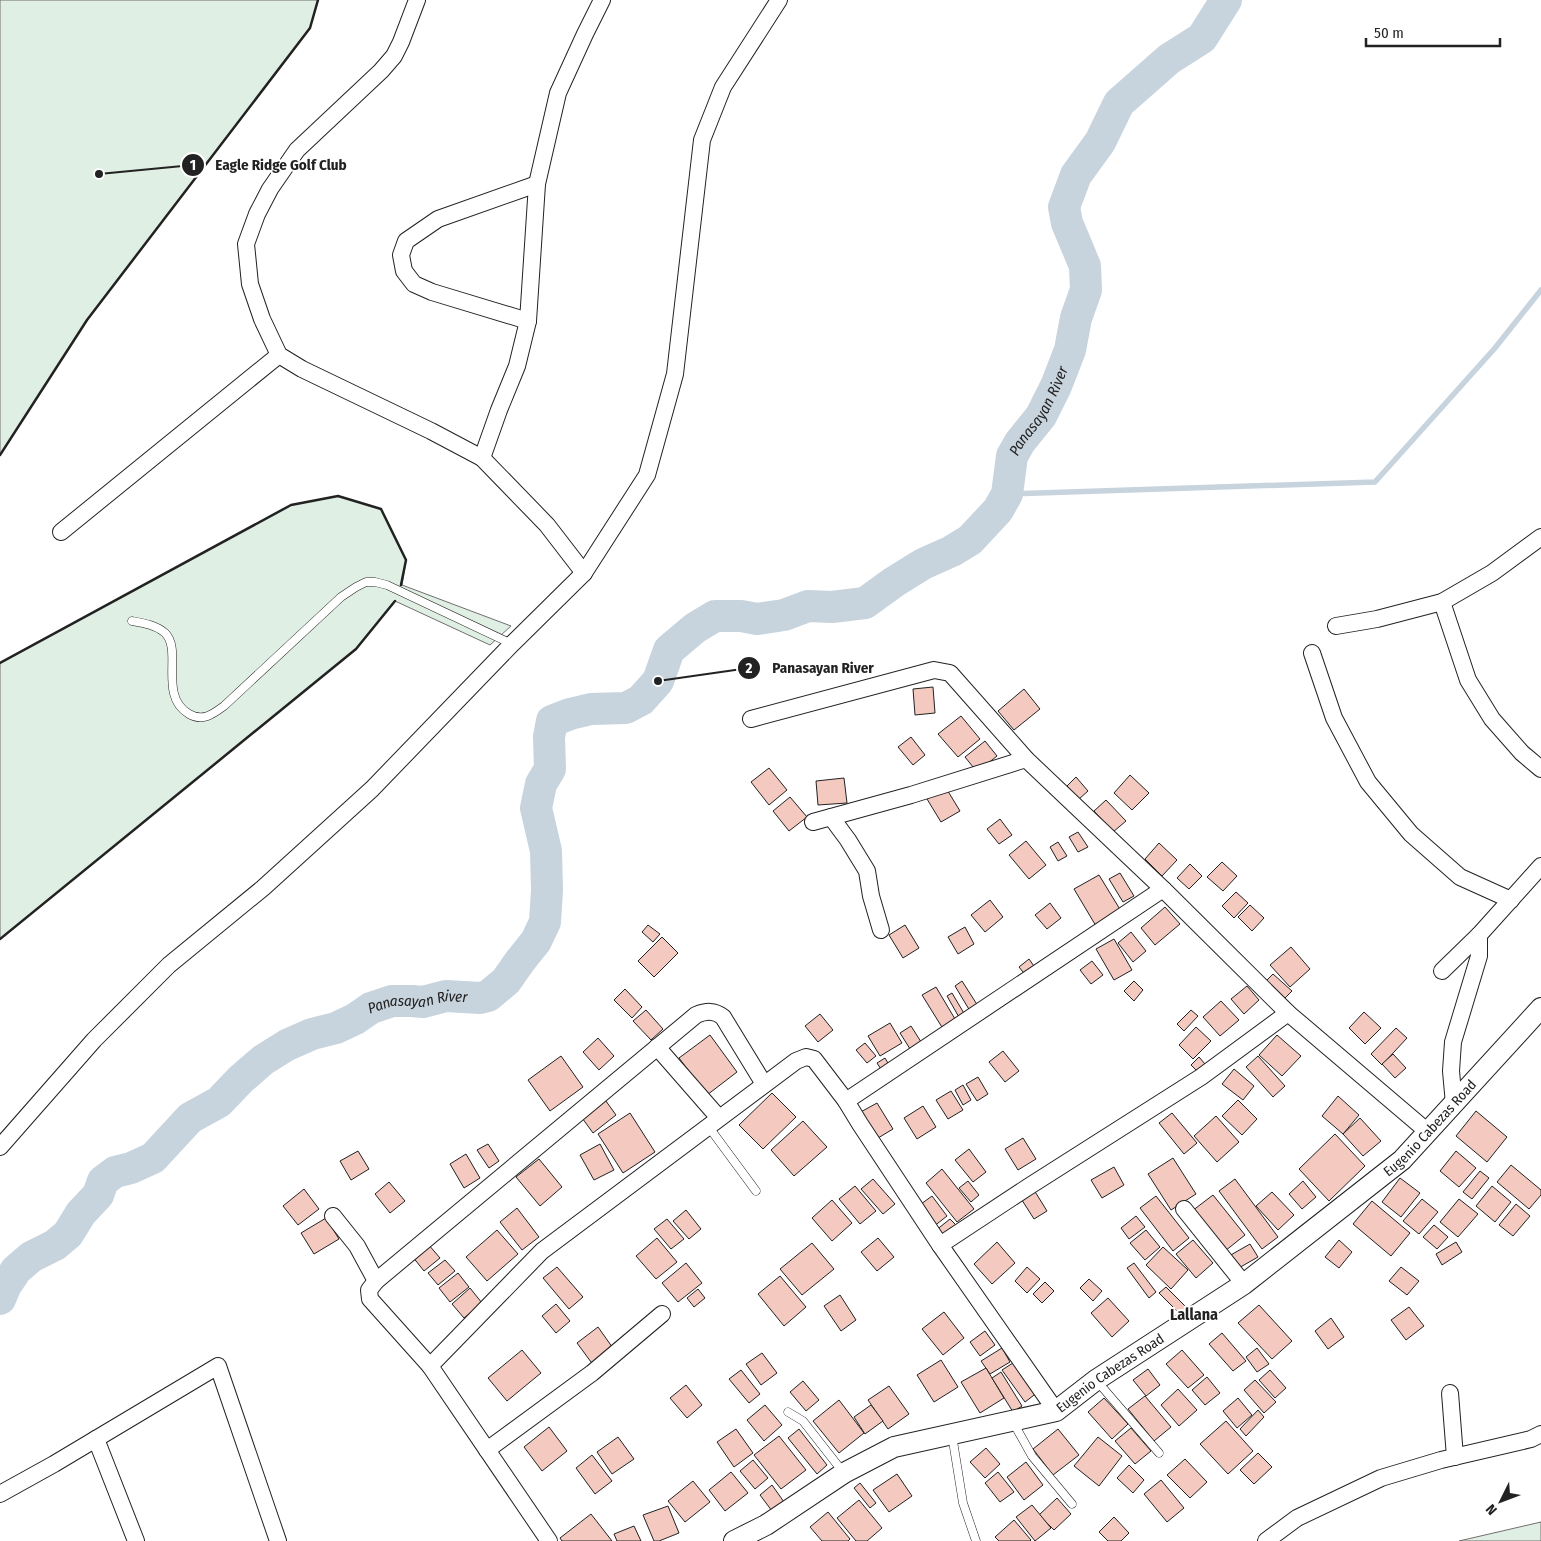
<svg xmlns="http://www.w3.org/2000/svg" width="1541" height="1541" font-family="'Fira Sans Condensed',sans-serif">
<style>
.green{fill:#e0efe3;stroke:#6f6f6f}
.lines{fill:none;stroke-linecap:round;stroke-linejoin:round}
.stream{stroke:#c7d3dd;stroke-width:5.5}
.river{stroke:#c7d3dd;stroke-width:32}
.building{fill:#f3c9c0;stroke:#222}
.service-casing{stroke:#222;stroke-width:9}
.minor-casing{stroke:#222;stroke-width:18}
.tertiary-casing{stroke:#222;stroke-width:22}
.service{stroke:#fff;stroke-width:8}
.minor{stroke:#fff;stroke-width:16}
.tertiary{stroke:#fff;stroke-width:20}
.wall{stroke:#222;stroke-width:2.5}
.labels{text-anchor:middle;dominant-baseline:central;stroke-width:4;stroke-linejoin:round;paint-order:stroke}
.street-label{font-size:14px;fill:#222;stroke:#fff}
.water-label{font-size:15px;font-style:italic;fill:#222;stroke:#fff}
.quarter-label{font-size:16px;font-weight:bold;fill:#222;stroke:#fff}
.leader{fill:none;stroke:#222;stroke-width:2}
.callout-dot{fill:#222;stroke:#fff;stroke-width:2}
.mark-label{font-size:15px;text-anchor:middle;font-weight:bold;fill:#fff}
.callout-label{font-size:15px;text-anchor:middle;font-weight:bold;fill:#222;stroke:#fff;stroke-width:4;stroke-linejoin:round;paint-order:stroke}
</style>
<rect width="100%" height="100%" fill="#fff"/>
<g class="green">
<path d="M0,0H318L310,28L87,320L0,455Z"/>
<path d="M338,496L381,509L406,560L402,585L511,626L490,645L395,601L356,649L0,939V663L291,505Z"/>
<path d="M1541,1522V1541H1459Z"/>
</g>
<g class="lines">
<path class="stream" d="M1007,494L1375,482L1495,348L1541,290"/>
<path class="river" id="s1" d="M0,1299L6,1285L16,1270L31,1257L55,1245L68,1234L81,1213L98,1195L103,1181L115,1172L131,1168L153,1158L190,1118L219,1102L241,1079L263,1060L287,1045L312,1034L336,1028L355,1019L371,1008L392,1001H412L423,1002L446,996L480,998L488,996L506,981L520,961L536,941L545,922L547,890L546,851L536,808L541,784L550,769L549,737L552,721L570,714L591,709L626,708L641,700L658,681L669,650L695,628L715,616H741L757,619L784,615L808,606L832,607L865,603L894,582L923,564L952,551L970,540L998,510L1007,494L1012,456L1020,442L1041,416L1056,386L1070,350L1076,318L1086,290L1085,266L1067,223L1064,207L1076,175L1100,142L1119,103L1169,59L1202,38L1226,0"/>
</g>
<g class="building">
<path d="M933,687L935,713L915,715L913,689Z"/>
<path d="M1024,689L1040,709L1014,730L998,711Z"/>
<path d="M961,716L980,739L958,757L938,734Z"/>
<path d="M911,737L925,755L913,765L898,747Z"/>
<path d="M985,741L997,756L977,772L965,757Z"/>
<path d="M769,768L787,790L769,805L751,782Z"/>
<path d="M1130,775L1149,793L1132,810L1114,793Z"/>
<path d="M1076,777L1088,791L1079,799L1067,786Z"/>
<path d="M844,778L847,803L818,805L816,781Z"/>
<path d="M946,788L960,811L941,822L927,799Z"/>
<path d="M790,797L807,817L789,831L773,811Z"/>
<path d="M1106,800L1126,821L1113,832L1094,811Z"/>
<path d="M1000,819L1012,835L999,844L987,829Z"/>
<path d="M1078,832L1088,847L1078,852L1069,837Z"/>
<path d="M1026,841L1046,865L1029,879L1009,855Z"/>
<path d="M1058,842L1067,856L1058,861L1050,847Z"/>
<path d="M1159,843L1177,860L1162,876L1145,859Z"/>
<path d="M1222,862L1237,876L1223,891L1207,877Z"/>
<path d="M1190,864L1202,876L1189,889L1177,878Z"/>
<path d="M1120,873L1134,896L1123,902L1109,879Z"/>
<path d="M1099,875L1121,911L1096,926L1074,889Z"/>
<path d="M1236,892L1248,903L1234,918L1222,906Z"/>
<path d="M990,900L1003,917L985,932L971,915Z"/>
<path d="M1050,903L1061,918L1047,929L1035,915Z"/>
<path d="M1250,905L1264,918L1252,931L1238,917Z"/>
<path d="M1165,907L1180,924L1155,945L1141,928Z"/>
<path d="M648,925L660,934L653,942L642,932Z"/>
<path d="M905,925L919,948L903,958L889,935Z"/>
<path d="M965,927L974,944L958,954L948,937Z"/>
<path d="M1131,932L1146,951L1133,962L1118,943Z"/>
<path d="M662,937L678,953L654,977L638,961Z"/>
<path d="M1114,939L1132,970L1114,980L1096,949Z"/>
<path d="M1291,947L1310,969L1290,987L1270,965Z"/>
<path d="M1029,959L1036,969L1027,977L1019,967Z"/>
<path d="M1092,961L1103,975L1091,984L1080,970Z"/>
<path d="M1273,974L1292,991L1284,999L1265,982Z"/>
<path d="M962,981L978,1006L970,1011L955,986Z"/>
<path d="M1134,981L1143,990L1134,1001L1124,991Z"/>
<path d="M1247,986L1259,1000L1244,1014L1231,999Z"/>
<path d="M936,987L958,1024L945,1032L922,995Z"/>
<path d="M625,989L642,1007L632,1018L614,1000Z"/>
<path d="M952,993L965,1015L960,1019L947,996Z"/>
<path d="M1221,1001L1239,1020L1220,1036L1203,1017Z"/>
<path d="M646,1010L663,1029L651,1040L633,1021Z"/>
<path d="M1191,1010L1198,1016L1184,1031L1177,1024Z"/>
<path d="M1364,1012L1381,1028L1365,1044L1349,1028Z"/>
<path d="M820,1014L833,1030L818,1042L805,1026Z"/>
<path d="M890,1023L902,1043L880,1056L868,1036Z"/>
<path d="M911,1026L923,1045L912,1052L900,1033Z"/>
<path d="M1196,1027L1211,1041L1193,1059L1179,1045Z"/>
<path d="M1396,1028L1407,1038L1382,1065L1371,1054Z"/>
<path d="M710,1035L737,1072L707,1095L679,1058Z"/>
<path d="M1277,1035L1301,1056L1282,1076L1259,1055Z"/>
<path d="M598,1038L614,1056L599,1070L583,1052Z"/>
<path d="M865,1043L876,1056L867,1063L856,1050Z"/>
<path d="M1003,1051L1019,1071L1005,1082L989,1062Z"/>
<path d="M1393,1054L1406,1068L1395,1078L1382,1064Z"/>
<path d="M561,1056L583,1087L550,1111L528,1080Z"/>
<path d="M1258,1056L1285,1086L1273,1097L1246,1067Z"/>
<path d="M1199,1057L1205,1064L1197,1071L1191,1065Z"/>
<path d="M885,1058L892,1070L884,1074L877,1063Z"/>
<path d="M1234,1069L1254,1086L1243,1100L1222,1084Z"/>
<path d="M978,1077L988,1094L977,1101L966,1084Z"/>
<path d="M963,1085L971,1100L963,1105L955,1090Z"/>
<path d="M951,1091L963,1110L948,1119L936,1100Z"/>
<path d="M772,1093L796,1117L763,1149L739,1125Z"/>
<path d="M1338,1096L1359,1115L1343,1134L1322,1116Z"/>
<path d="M603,1097L616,1115L593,1133L580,1115Z"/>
<path d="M1238,1100L1257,1119L1242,1135L1222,1116Z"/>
<path d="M877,1103L893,1129L873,1141L857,1114Z"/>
<path d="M923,1106L936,1127L917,1139L904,1118Z"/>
<path d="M1476,1111L1507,1137L1487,1162L1456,1136Z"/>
<path d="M630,1113L655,1152L623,1173L598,1134Z"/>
<path d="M1172,1113L1197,1143L1184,1154L1159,1123Z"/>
<path d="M1216,1116L1239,1142L1217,1162L1194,1136Z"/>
<path d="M1360,1118L1381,1141L1363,1156L1343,1134Z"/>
<path d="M803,1121L827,1147L794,1176L771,1150Z"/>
<path d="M1335,1134L1365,1166L1329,1201L1299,1169Z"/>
<path d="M1023,1138L1036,1159L1018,1170L1005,1149Z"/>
<path d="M488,1144L499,1161L489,1168L477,1150Z"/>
<path d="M600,1144L614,1170L594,1180L580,1155Z"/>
<path d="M969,1149L986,1172L973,1182L955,1160Z"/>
<path d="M358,1151L369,1169L351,1180L340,1161Z"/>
<path d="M1456,1151L1476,1168L1459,1187L1440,1171Z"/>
<path d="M466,1154L480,1178L464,1188L450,1164Z"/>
<path d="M1173,1158L1196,1194L1171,1210L1148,1174Z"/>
<path d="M539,1159L562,1187L540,1206L516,1177Z"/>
<path d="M1511,1165L1541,1190V1195L1529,1209L1497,1182Z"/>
<path d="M1114,1167L1124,1185L1102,1198L1091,1180Z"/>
<path d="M942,1169L974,1209L957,1222L926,1183Z"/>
<path d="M1480,1171L1489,1178L1472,1199L1463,1192Z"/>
<path d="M1400,1178L1420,1193L1401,1217L1382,1202Z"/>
<path d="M873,1179L895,1204L883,1214L861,1189Z"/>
<path d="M1235,1179L1278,1237L1262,1249L1219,1191Z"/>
<path d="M968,1181L979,1195L971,1202L959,1188Z"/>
<path d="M1303,1181L1316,1197L1302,1209L1289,1194Z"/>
<path d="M389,1182L405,1201L390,1213L375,1194Z"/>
<path d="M855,1186L876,1211L860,1224L839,1199Z"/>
<path d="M1492,1186L1511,1202L1495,1222L1476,1206Z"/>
<path d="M304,1189L319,1209L298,1225L283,1206Z"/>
<path d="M1034,1190L1047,1211L1034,1219L1020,1197Z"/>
<path d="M1272,1192L1294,1215L1278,1230L1256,1206Z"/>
<path d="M1213,1195L1245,1235L1225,1251L1192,1211Z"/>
<path d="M932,1196L947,1216L933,1227L917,1207Z"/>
<path d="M1156,1196L1189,1238L1173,1251L1140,1208Z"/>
<path d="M1422,1199L1438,1212L1419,1234L1403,1221Z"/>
<path d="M1459,1199L1478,1214L1458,1237L1440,1222Z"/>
<path d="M832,1200L852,1223L832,1241L812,1218Z"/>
<path d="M1372,1201L1410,1233L1391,1256L1353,1224Z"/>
<path d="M1516,1204L1530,1216L1513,1236L1499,1225Z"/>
<path d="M517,1208L539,1237L522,1250L500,1222Z"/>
<path d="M686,1210L701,1229L689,1239L673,1221Z"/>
<path d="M1136,1216L1145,1227L1129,1239L1121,1228Z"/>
<path d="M326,1218L339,1239L314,1254L301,1233Z"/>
<path d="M667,1219L684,1239L671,1249L654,1229Z"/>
<path d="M950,1219L956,1225L940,1237L935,1231Z"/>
<path d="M1434,1225L1448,1237L1437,1249L1423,1237Z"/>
<path d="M497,1230L518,1254L487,1281L466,1257Z"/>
<path d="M1146,1230L1160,1247L1145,1260L1130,1243Z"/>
<path d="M657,1238L677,1262L656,1279L636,1256Z"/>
<path d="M878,1238L894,1257L877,1271L861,1252Z"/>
<path d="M1193,1240L1213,1263L1196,1278L1176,1254Z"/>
<path d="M1339,1240L1352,1252L1339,1268L1325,1257Z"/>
<path d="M997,1242L1015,1263L992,1284L974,1264Z"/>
<path d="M1456,1242L1462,1252L1442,1265L1436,1254Z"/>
<path d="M812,1243L834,1269L802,1295L780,1269Z"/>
<path d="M428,1244L440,1258L424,1271L412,1256Z"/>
<path d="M1250,1244L1258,1257L1237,1269L1229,1256Z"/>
<path d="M1163,1247L1188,1270L1171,1289L1146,1265Z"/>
<path d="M445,1260L455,1271L438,1285L428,1273Z"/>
<path d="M686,1263L702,1283L678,1302L662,1283Z"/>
<path d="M1134,1263L1156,1292L1149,1298L1127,1268Z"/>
<path d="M557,1267L583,1297L569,1309L543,1278Z"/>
<path d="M1027,1267L1040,1279L1027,1293L1015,1281Z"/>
<path d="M1401,1267L1419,1281L1407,1295L1389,1281Z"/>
<path d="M458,1273L469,1287L450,1302L439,1288Z"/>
<path d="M780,1276L806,1307L784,1326L758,1294Z"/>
<path d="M1089,1279L1102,1291L1093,1301L1080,1288Z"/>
<path d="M1045,1282L1054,1291L1042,1303L1033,1294Z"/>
<path d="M1166,1287L1187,1308L1181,1315L1159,1293Z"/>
<path d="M470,1288L482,1303L464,1318L452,1304Z"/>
<path d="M698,1289L705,1298L694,1307L687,1298Z"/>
<path d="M840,1295L856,1320L841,1331L824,1306Z"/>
<path d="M1108,1298L1129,1321L1112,1337L1091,1313Z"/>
<path d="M556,1304L570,1321L556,1333L542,1316Z"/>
<path d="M1259,1305L1292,1341L1272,1359L1238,1323Z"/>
<path d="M1409,1307L1424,1326L1406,1340L1391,1320Z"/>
<path d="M944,1312L964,1338L943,1355L922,1329Z"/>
<path d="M1331,1318L1344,1337L1328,1349L1315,1331Z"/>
<path d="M598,1327L615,1351L594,1366L577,1343Z"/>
<path d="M985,1331L995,1345L980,1356L970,1342Z"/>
<path d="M1222,1333L1246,1361L1233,1371L1209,1344Z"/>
<path d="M1002,1348L1010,1362L990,1374L981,1361Z"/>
<path d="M1257,1348L1269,1364L1257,1372L1246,1357Z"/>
<path d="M522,1350L541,1373L507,1401L488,1378Z"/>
<path d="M1182,1350L1204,1375L1188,1388L1166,1364Z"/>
<path d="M762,1353L777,1373L761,1385L746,1364Z"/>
<path d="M941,1360L958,1387L934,1402L917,1375Z"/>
<path d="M1016,1361L1038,1392L1025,1402L1002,1370Z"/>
<path d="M986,1368L1004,1398L980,1413L961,1382Z"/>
<path d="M1148,1369L1160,1385L1146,1396L1133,1380Z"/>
<path d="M741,1370L760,1394L749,1403L729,1379Z"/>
<path d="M1270,1370L1286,1388L1275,1398L1259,1380Z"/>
<path d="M1001,1372L1022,1406L1013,1412L992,1378Z"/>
<path d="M1207,1377L1220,1393L1205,1405L1192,1390Z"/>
<path d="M1255,1380L1276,1402L1264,1413L1244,1390Z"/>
<path d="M803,1381L819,1400L806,1411L790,1392Z"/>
<path d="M686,1385L702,1405L687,1418L670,1398Z"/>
<path d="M889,1386L909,1414L888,1429L868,1400Z"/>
<path d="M1178,1389L1197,1410L1179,1426L1161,1405Z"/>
<path d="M1145,1396L1171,1427L1154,1441L1128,1409Z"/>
<path d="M1104,1398L1128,1424L1112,1439L1088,1412Z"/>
<path d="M1238,1398L1252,1415L1237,1428L1223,1411Z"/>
<path d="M839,1400L864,1433L839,1453L813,1421Z"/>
<path d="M765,1405L782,1425L764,1441L747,1420Z"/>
<path d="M871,1405L883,1421L865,1434L854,1417Z"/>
<path d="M1258,1410L1264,1417L1246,1436L1240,1429Z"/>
<path d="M1226,1421L1253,1451L1228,1474L1200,1444Z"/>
<path d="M549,1427L567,1451L542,1471L524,1447Z"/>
<path d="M1131,1428L1151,1451L1135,1464L1115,1441Z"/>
<path d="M736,1429L753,1453L734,1467L717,1442Z"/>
<path d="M799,1429L827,1465L817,1474L788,1438Z"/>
<path d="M1058,1429L1079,1455L1053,1475L1033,1449Z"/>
<path d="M779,1436L806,1470L781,1489L754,1455Z"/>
<path d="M618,1437L634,1459L612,1474L597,1452Z"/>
<path d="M1098,1437L1122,1456L1099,1486L1074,1466Z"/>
<path d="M986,1448L1000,1464L985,1478L970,1462Z"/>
<path d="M1258,1453L1272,1467L1254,1484L1240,1470Z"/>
<path d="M592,1455L612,1481L595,1494L576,1468Z"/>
<path d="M1185,1459L1207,1482L1190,1498L1167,1475Z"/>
<path d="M753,1460L768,1478L755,1489L740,1471Z"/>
<path d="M1026,1462L1043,1485L1024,1500L1007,1477Z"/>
<path d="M1129,1465L1144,1480L1133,1493L1117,1478Z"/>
<path d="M731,1472L748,1493L725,1511L709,1490Z"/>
<path d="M998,1472L1014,1492L1000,1502L985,1483Z"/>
<path d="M897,1474L912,1496L889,1512L873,1490Z"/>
<path d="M1161,1480L1184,1508L1167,1522L1144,1494Z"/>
<path d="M693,1481L710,1502L685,1522L668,1501Z"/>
<path d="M860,1483L876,1503L870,1508L854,1488Z"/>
<path d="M772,1485L784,1502L772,1511L760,1495Z"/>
<path d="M1057,1498L1071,1514L1054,1530L1039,1515Z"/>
<path d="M859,1500L882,1528L867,1541H856L837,1518Z"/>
<path d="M1032,1505L1051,1528L1035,1541L1016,1517Z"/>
<path d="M668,1506L679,1533L659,1541H654L643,1515Z"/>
<path d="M828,1512L850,1539L848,1541H822L810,1527Z"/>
<path d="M591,1514L612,1541H562L560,1538Z"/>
<path d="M1114,1517L1129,1533L1121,1541H1108L1099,1532Z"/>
<path d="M1014,1520L1031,1540L1030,1541H999L995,1537Z"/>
<path d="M634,1526L641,1541H617L614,1534Z"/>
</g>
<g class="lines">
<g class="service-casing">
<g id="service">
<path d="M132,621C143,623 156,625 165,633C183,650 158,696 189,714C203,722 213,714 224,706L341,597L356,587L366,582H375L387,585L512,644"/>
<path d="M708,1126L756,1191"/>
<path d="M1096,1380L1159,1453"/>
<path d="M788,1412L803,1421L843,1472"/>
<path d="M1013,1422L1032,1456L1072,1504"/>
<path d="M952,1435L963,1503L976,1541"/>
</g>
</g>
<g class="minor-casing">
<g id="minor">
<path d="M417,0L401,42L394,56L381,71L297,150L270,189L257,214L246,244L250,284L262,319L279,355L302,369L431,431L482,458L547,525L584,573"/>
<path d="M528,321L432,292L414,284L404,271L401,255L406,241L438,219L537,184"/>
<path d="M482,458L499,410L517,366L528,321L537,184L558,93L585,34L602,0"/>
<path d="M61,532L279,355"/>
<path d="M1442,602L1468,680L1492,719L1522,753L1541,769"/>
<path d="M1336,626L1377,619L1442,602L1492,573L1541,537"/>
<path d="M1312,653L1334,718L1368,782L1411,834L1460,877L1511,900"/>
<path d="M751,719L934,670L950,673L1026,759L1163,889L1288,1013L1428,1132"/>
<path d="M831,817L848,840L867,871L871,896L881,930"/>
<path d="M813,822L911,795L1026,759"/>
<path d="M1442,971L1479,935L1541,866"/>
<path d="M657,1047L719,1118"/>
<path d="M846,1101L860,1124L940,1245L1056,1411"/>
<path d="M1454,1104L1451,1071L1453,1042L1479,956V935"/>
<path d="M0,1147L94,1040L169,965L263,888L372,789L512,644L584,573L647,475L675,374L702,140L723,87L779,0"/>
<path d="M1184,1209L1244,1284"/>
<path d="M333,1216L357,1246L376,1281"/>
<path d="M940,1245L1028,1187L1201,1077L1288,1013"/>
<path d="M430,1366L370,1299L369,1290L376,1281L696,1015C706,1011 714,1010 723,1017L764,1084"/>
<path d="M1450,1393L1455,1457"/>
<path d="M96,1439L136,1541"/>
<path d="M487,1450L592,1373L662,1314"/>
<path d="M0,1494L54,1464L218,1366L278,1541"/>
<path d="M549,1541L430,1366L542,1251L796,1061L806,1057L814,1059L846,1101L1163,889"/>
<path d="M1266,1541L1297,1518L1381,1478L1441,1460L1531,1439L1541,1434"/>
</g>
</g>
<g class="tertiary-casing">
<g id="tertiary">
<path id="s2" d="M734,1541L766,1525L844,1473L894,1447L1056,1411L1096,1380L1244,1284L1402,1160L1541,1008"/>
</g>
</g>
<use href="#service" class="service"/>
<use href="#minor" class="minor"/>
<use href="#tertiary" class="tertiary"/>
<g class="wall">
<path d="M0,455L87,320L310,28L318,0"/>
<path d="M0,663L291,505L338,496L381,509L406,560L401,585"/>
<path d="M0,939L356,649L395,601"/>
</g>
</g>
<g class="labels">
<g class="street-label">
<text stroke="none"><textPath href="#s2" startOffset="822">Eugenio Cabezas Road</textPath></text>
<text stroke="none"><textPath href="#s2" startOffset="418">Eugenio Cabezas Road</textPath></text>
</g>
<g class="water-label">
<text stroke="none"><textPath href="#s1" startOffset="1540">Panasayan River</textPath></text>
<text stroke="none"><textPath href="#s1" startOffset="534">Panasayan River</textPath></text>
</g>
<g class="quarter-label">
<text x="1194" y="1314">Lallana</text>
</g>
</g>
<path class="leader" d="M99 174L193 165M658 681L749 668"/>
<g class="callout-dot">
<circle cx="99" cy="174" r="5"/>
<circle cx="658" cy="681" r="5"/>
<circle cx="193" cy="165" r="12"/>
<circle cx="749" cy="668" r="12"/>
</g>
<g class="mark-label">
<text x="193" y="170">1</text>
<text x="749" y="673">2</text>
</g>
<g class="callout-label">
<text x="281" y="170">Eagle Ridge Golf Club</text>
<text x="823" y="673">Panasayan River</text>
</g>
<g transform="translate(1501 1501) rotate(228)" stroke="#ffffff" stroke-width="4" paint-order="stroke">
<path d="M0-4L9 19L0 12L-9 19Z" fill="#222222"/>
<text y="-8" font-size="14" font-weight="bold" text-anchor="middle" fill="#222222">N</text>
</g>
<path d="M1366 38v8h134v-8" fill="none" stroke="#222222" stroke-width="2.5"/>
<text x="1374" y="38" font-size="15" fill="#222222" stroke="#ffffff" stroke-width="4" paint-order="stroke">50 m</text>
</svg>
